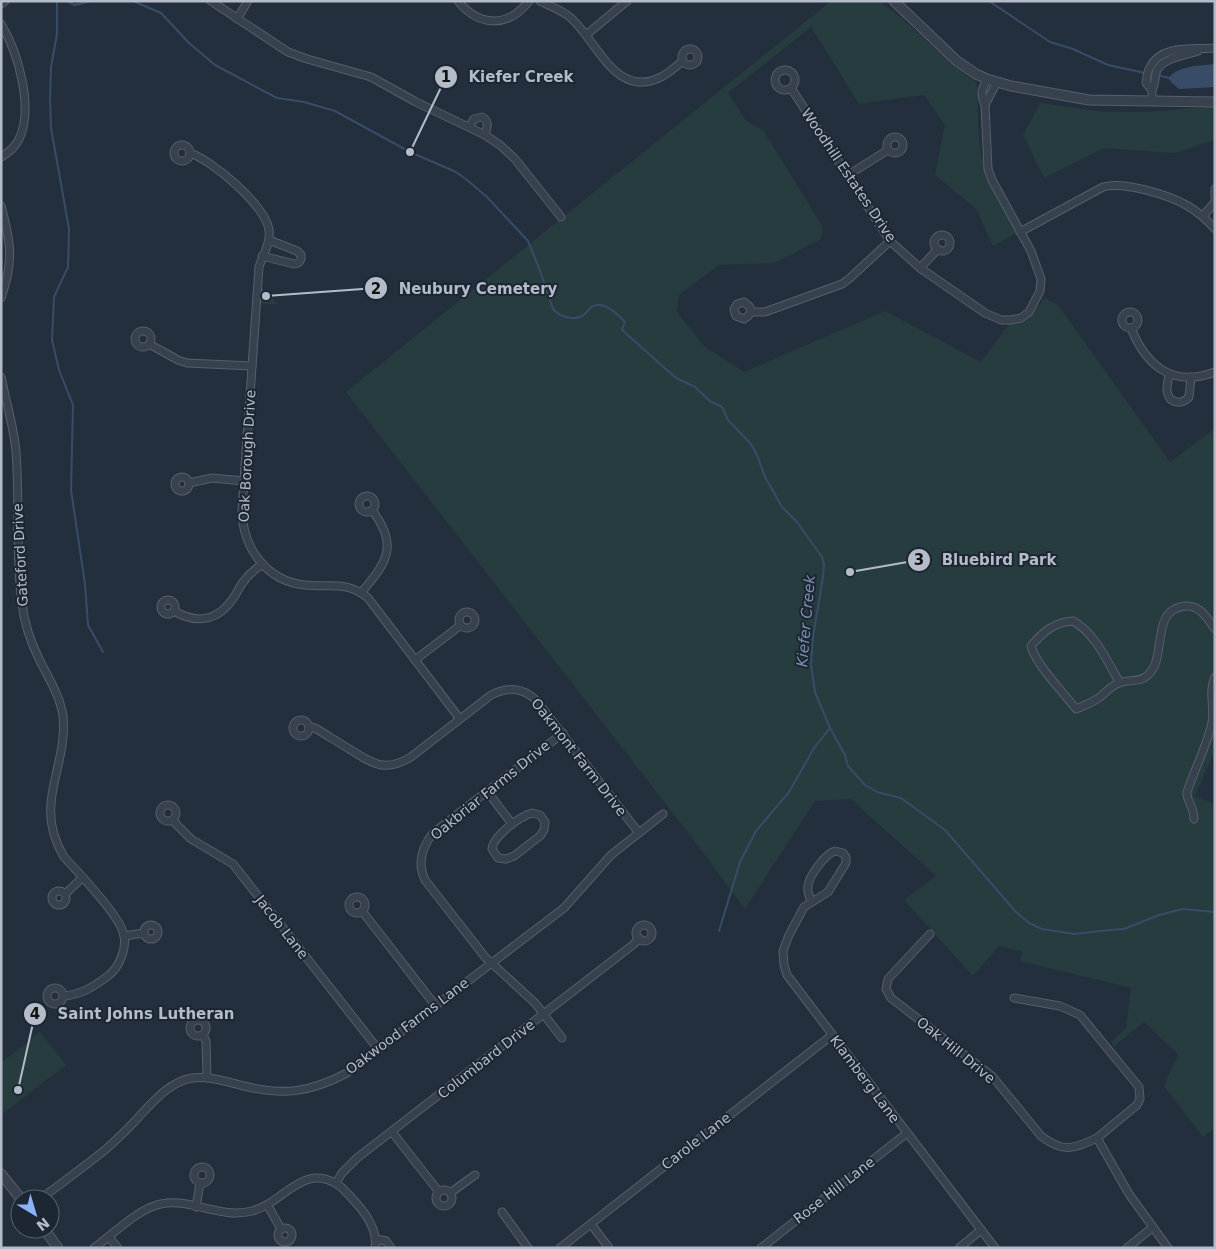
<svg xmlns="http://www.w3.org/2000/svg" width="1216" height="1249" font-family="'DejaVu Sans',sans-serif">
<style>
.green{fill:#263c3f}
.water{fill:#394c67}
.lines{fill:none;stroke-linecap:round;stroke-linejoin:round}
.stream{stroke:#394c67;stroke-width:2}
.minor-casing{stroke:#565f6c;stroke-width:9}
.tertiary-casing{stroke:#565f6c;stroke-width:11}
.minor{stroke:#38414e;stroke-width:7}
.tertiary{stroke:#38414e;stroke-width:9}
.labels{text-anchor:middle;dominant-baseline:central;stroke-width:4;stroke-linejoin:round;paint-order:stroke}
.street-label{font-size:14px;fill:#b4bcc9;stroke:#1d2633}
.water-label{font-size:15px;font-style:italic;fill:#7c92b1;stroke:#1d2633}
.leader{fill:none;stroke:#b4bcc9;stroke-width:2}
.callout-dot{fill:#b4bcc9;stroke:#1d2633;stroke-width:2}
.mark-label{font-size:15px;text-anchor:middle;font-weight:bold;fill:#111}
.callout-label{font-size:15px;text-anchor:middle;font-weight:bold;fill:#b4bcc9;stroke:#1d2633;stroke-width:4;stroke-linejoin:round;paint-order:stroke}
</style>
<rect width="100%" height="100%" fill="#242f3e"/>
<g class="green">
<path d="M831,1H878L898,15L957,68L976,82L978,88C978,113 977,138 983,162C988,186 1005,211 1016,233L993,246L976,209L935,175L945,125L924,95L859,104L811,27L728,93L746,121L763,130L823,227L821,239L774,263L719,265L679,295L677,312L704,346L744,372L885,311L981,362L1010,323L1029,316L1038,307L1044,298L1058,305L1170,462L1215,428V750L1195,796L1215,804V1128L1203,1137L1164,1086L1178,1054L1144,1022L1114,1046L1111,1042L1126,1028L1131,988L1020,961L1022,951L999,946L973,976L904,900L936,876L851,799L815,801L745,909L689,834L346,392Z"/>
<path d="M1040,103L1104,112H1149L1215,106V140L1175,153L1104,148L1044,178L1023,135Z"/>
<path d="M262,288L278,304H261Z"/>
<path d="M40,1032L66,1065L1,1115V1063Z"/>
</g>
<path class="water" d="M1215,64V87L1179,89L1171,82L1169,77C1181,65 1199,66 1215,64Z"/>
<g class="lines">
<g class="stream">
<path d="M57,1V34L51,67L50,98L51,128L69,229L68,267L54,297L52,340L59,370L73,405L71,490L85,584L88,625L103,652"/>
<path d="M67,1L75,5L91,1"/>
<path d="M133,1L161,13L189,43L215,65L277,98L304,102L335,111L410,152L456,172L467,180L487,197L528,241L539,268L553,309C559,316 572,321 582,316C588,313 589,305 598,305C609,305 618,315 625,322L622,330L676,378L695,387L710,401L722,407L728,420L751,444L757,455L765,477L782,507L797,522L822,557L824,565L823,577L813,637L811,664L815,692L830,728L845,755L848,766L865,785L877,792L901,798L945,830L1016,912L1029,923L1042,929L1074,934L1110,930L1124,929L1159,915L1183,909L1215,912"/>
<path d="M989,1L1050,42L1073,49L1108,65L1145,73"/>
<path d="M1149,73L1169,78L1171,80"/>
<path d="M719,931L740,862L756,831L789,792L814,748L830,728"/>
</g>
<g class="minor-casing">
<g id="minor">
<path d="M211,1L288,52L307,59L371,77L416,102L485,135L500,145L515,159L561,217"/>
<path d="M458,1C479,27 508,28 529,1"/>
<path d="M540,1C550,6 562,10 571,18C597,41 616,100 661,77C669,73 676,66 683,61"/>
<path d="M1,4L5,1"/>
<path d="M237,19L248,1"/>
<path d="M1,24C18,52 35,110 18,141C14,148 8,153 1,157"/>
<path d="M586,35L627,1"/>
<circle cx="690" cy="57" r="8"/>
<circle cx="785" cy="80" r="10"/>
<path d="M791,88L890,241L920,268L985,313L1001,320H1011L1021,318L1029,312L1040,291L1041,279L1031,251L992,180L988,169L985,105C980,94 982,89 987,79"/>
<path d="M1152,90C1156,83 1154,77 1157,70C1165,57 1184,56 1198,51"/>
<path d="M1152,101V90L1146,83C1147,78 1147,72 1150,67C1162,44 1193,50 1215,48"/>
<path d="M985,105L997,82"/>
<path d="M469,127L474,119L482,117C490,121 487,128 485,135"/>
<circle cx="895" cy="145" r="8"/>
<circle cx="182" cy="153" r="8"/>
<path d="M190,153C213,161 265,205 269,230C271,242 263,255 259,267L242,509C242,546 265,581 305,585C329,588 347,580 368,598L460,719"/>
<path d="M848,175L888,150"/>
<path d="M1215,189V198"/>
<path d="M1,206C11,243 14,261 1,298"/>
<path d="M1203,216L1215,202"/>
<path d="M1020,232L1103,187C1124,181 1169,195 1188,206C1198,212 1207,220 1215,229"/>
<circle cx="942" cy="243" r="8"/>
<path d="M262,256L294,264C299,264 302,260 301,255L297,251L269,240"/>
<path d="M920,268L938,249"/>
<circle cx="1130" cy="320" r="8"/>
<path d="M751,312L750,307L744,302L737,304L734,309L736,316L744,319L748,316L751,312H765L842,284L850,278L890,241"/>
<path d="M1131,328C1146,366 1173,388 1215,372"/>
<circle cx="143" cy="339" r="8"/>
<path d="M149,344L178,360L187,363L252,366"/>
<path d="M1169,374C1168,380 1167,386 1167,391C1169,404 1182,405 1189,397L1191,377"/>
<path d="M1,377C6,402 14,427 16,452C20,502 15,554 22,603C24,623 31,643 40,661C49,679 60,696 63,716C68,769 32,803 64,857C78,872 118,914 123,932C128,946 120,967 108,976C93,987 81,995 63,996"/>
<circle cx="182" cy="484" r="7"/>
<path d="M189,483L212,478L244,481"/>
<circle cx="367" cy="504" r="8"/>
<path d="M361,593C387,562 399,546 372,510"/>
<circle cx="168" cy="607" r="7"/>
<path d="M174,611C198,625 219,620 234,597C238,591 240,585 245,580C249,574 256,569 262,564"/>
<circle cx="467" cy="620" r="8"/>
<path d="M415,660L461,625"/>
<path d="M1120,683C1107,661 1095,633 1073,621C1054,622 1043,632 1031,646C1036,665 1064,693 1076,709C1083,706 1091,703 1097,699C1105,694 1110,686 1119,683C1129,679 1140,683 1148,675C1168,657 1149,609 1186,606C1200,605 1208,619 1215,629"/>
<circle cx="301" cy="728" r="8"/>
<path d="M309,727L315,728C327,735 339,743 351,750C374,765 386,772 411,757L491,695C508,687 522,687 536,700L639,833"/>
<path d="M487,791L512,824"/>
<circle cx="168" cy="813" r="8"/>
<path d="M532,813L540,815L545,822L544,830L540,836L514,856L506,859L498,858L492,849C493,836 519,817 532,813Z"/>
<path d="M1194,819C1194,807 1186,800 1187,792C1194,771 1207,745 1212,723C1215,707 1208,692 1215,677"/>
<path d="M172,820L191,839L233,864L378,1049"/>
<circle cx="59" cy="898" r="7"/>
<path d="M65,894L82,878"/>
<circle cx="357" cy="905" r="8"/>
<path d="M812,902C809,897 807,892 808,886C809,876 825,854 835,851L843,853L846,857V863L828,892L804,907L789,935L783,951L784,965L787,975L995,1248"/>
<path d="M362,911L435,1005"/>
<circle cx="151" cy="932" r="7"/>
<circle cx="644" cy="933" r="8"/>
<path d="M930,934L888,979L886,989L891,998L992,1076L1041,1136C1063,1153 1073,1149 1097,1138L1129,1194L1168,1248"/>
<path d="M124,936L144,933"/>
<circle cx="55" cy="996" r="8"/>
<path d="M1014,998L1060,1006L1080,1015L1139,1087L1140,1099L1137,1105L1097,1138"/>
<circle cx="198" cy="1028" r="8"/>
<path d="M203,1035L206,1041L207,1078"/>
<path d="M562,1038L535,1003L485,957L425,880C417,863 422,847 433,833L563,733"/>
<path d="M392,1132L439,1192"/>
<circle cx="202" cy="1175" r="8"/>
<path d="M336,1183L342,1173L357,1158L634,944L639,938"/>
<circle cx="444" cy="1198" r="8"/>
<path d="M450,1193L475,1175"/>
<path d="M36,1199L47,1194"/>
<path d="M45,1199L47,1194C66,1180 86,1165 105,1150C115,1141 126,1131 135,1121C151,1104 168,1082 192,1078C211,1076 227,1082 244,1086C284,1096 311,1092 347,1073L564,908L611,855L663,814"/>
<path d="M268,1206L281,1229"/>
<path d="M196,1207L200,1183"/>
<path d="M502,1212L528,1248"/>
<path d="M591,1224L609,1248"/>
<circle cx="285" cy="1235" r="7"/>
<path d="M109,1237L118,1248"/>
<path d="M376,1239L386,1241L391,1248"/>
<path d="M94,1248C112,1235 134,1213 154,1206C185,1194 219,1220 252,1211C283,1204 304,1159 341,1187C356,1202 379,1224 375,1248"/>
<path d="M560,1248L832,1035"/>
<path d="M761,1248L907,1133"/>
<path d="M959,1248L981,1230"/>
<path d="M1127,1248L1153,1227"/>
</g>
</g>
<g class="tertiary-casing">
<g id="tertiary">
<path d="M894,1L957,61L976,74L987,79L1011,86L1089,100L1215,102"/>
<path d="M1,1174L21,1199"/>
<path d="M44,1229L58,1248"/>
</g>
</g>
<use href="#minor" class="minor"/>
<use href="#tertiary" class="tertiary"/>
</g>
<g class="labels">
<g class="street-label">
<text transform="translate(849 175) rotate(56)">Woodhill Estates Drive</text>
<text transform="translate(247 456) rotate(-87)">Oak Borough Drive</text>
<text transform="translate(20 555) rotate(-93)">Gateford Drive</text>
<text transform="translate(579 757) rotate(52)">Oakmont Farm Drive</text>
<text transform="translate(490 790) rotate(-39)">Oakbriar Farms Drive</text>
<text transform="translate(282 927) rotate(52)">Jacob Lane</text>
<text transform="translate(407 1026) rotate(-37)">Oakwood Farms Lane</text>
<text transform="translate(956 1050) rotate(39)">Oak Hill Drive</text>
<text transform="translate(486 1059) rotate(-38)">Columbard Drive</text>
<text transform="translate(865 1079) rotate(53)">Klamberg Lane</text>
<text transform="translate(696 1141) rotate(-38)">Carole Lane</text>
<text transform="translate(834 1190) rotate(-38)">Rose Hill Lane</text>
</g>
<g class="water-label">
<text transform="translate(806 621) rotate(-85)">Kiefer Creek</text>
</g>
</g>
<path class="leader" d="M410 152L446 77M266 296L376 288M850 572L919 560M18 1090L35 1014"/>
<g class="callout-dot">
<circle cx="410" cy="152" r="5"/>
<circle cx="266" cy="296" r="5"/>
<circle cx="850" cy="572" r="5"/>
<circle cx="18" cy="1090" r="5"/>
<circle cx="446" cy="77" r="12"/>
<circle cx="376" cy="288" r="12"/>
<circle cx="919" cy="560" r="12"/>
<circle cx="35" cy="1014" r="12"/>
</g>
<g class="mark-label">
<text x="446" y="82">1</text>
<text x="376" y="294">2</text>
<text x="919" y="565">3</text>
<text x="35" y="1019">4</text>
</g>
<g class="callout-label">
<text x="521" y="82">Kiefer Creek</text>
<text x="478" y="294">Neubury Cemetery</text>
<text x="999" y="565">Bluebird Park</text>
<text x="146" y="1019">Saint Johns Lutheran</text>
</g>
<rect width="1216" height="1249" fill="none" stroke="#b4bcc9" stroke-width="5"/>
<g transform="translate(35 1214) rotate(142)"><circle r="24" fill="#1d2633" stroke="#59626f"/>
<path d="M0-4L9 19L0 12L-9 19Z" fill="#8ab4f8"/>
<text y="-8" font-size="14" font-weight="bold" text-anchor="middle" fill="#b4bcc9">N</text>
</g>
</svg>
